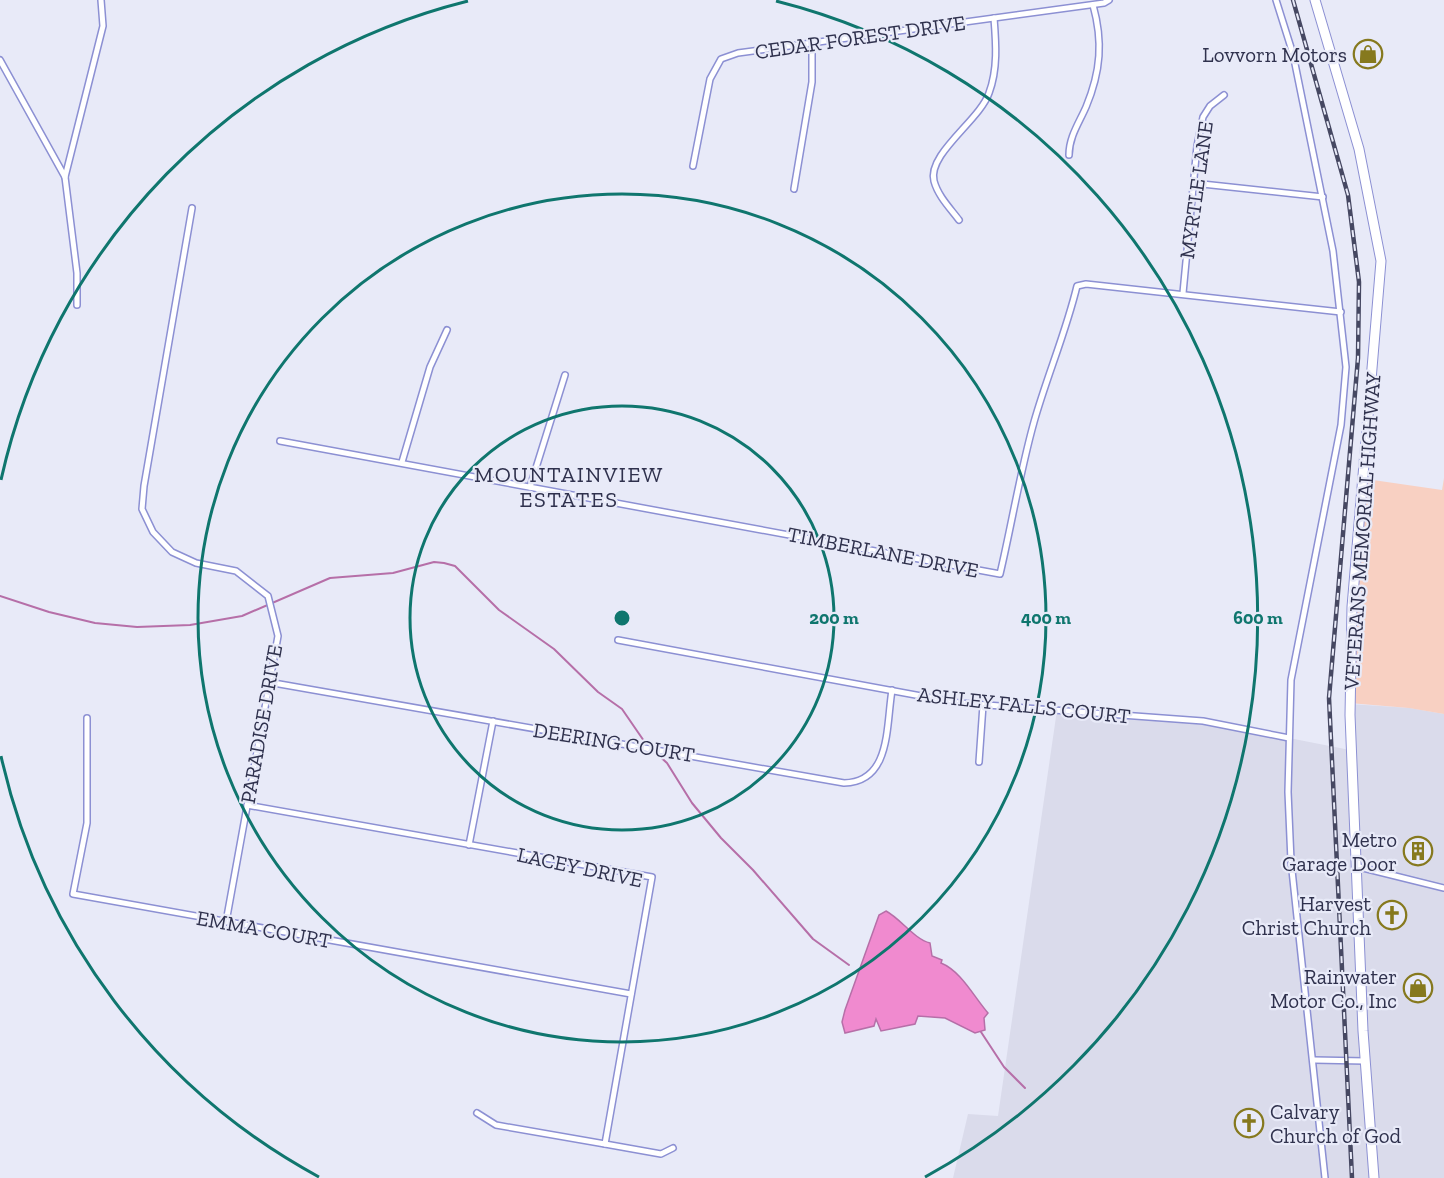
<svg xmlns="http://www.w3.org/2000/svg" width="1444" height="1178" font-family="'Zilla Slab',serif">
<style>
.built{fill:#dadbeb}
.green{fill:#f8d0c2}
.water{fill:#f08acf;stroke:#b66fa8;stroke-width:1.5}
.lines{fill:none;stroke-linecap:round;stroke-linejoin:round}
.stream{stroke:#b66fa8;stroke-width:2}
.street-casing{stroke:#8c90d3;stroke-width:8}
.primary-casing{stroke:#8c90d3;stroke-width:11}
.street{stroke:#fff;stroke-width:5}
.primary{stroke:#fff;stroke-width:9}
.rail-casing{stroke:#464862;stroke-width:4.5}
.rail{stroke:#e8eaf8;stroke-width:2;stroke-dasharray:7;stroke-linecap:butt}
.ring{fill:none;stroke:#0f766e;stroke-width:3}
.labels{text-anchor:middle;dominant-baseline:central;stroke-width:4.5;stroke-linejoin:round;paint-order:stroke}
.street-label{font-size:21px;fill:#2f314d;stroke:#e8eaf8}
.poi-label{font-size:21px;fill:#2f314d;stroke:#e8eaf8;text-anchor:end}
.neighbourhood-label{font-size:22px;letter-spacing:1.5px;fill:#2f314d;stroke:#e8eaf8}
.centre{fill:#0f766e;stroke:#e8eaf8;stroke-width:3}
.ring-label{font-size:18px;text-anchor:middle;font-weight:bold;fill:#0f766e;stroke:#e8eaf8;stroke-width:4.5;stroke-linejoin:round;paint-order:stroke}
</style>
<rect width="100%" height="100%" fill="#e8eaf8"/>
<path class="built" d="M1350,704L1410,708L1444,714V1178H953L968,1114L998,1116L1057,710L1203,721L1350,750Z"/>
<path class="green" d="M1444,478V714L1409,708L1349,703L1366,479L1442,490Z"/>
<path class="water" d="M886,911C901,919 914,939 930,943L932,956L942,960L941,963C961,971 974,997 988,1013L984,1018L985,1030L975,1033L945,1018L918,1016L915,1024L881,1031L876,1019L874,1026L845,1033L842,1022L845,1010L879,915Z"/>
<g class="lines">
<g class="stream">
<path d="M0,596L49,612L95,623L137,627L190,625L242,616L330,578L393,573L434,562L444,563L455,566L499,610L554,649L598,692L622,709L644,741"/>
<path d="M657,754L667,763L692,803L721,838L753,870L813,939L849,965"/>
<path d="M981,1032L1004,1067L1025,1088"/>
</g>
<g class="street-casing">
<g id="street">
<path d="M1276,0L1293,54L1333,251L1346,367L1341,425L1291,680L1288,792L1291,861L1325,1178"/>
<path d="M0,60L65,177L77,273V305"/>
<path d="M1069,155C1069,137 1079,123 1086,107C1101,71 1103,41 1093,5"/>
<path d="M693,166L710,79L721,59L738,53L1104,3L1109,0"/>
<path d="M65,177L103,26L101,0"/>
<path d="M1193,183L1323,197"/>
<path d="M794,189L812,82V43"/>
<path d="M192,208L144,486L142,509L153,532L172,552L196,563L236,571L268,596L278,636L226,922"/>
<path d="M959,220C950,208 938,196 934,181C927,154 980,120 989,93C998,69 996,43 994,18"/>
<path d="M1183,293L1197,146L1203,117L1210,106L1224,95"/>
<path d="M280,441L1000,574C1012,523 1020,472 1034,422C1047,376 1066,332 1077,286L1086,284L1341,312"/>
<path d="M402,462L430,367L447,330"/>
<path d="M530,487L565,375"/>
<path d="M618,640L959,703L1203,721L1289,738"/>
<path d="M268,682L844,783C891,782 886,727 892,690"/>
<path d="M87,718V823L73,894L631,994"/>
<path d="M979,762L983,705"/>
<path d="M247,805L652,877L605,1144"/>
<path d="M469,845L493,721"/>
<path d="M1355,866L1444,888"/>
<path d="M1314,1060L1365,1061"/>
<path d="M477,1113L496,1125L605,1144L661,1154L673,1148"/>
</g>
</g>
<g class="primary-casing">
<path id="primary" d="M1315,0L1359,149L1381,261L1352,607L1350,715L1363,1031L1374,1178"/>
</g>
<use href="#street" class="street"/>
<use href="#primary" class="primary"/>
<g class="rail-casing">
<path id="rail" d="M1293,0L1348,195L1359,282L1358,358L1329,698L1352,1178"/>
</g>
<use href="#rail" class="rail"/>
</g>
<g class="ring">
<circle cx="622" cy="618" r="212"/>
<circle cx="622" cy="618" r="424"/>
<path d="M319 1177A636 636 0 0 1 1 756M1 480A636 636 0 0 1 468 1M776 1A636 636 0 0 1 925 1177"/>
</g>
<defs>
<g id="shop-ring" transform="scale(1.5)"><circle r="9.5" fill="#e8eaf8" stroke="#86791e" stroke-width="1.5"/><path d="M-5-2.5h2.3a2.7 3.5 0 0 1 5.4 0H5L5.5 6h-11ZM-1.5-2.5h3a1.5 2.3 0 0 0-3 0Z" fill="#86791e"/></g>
<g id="building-ring" transform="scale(1.5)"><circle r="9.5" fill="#e8eaf8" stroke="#86791e" stroke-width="1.5"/><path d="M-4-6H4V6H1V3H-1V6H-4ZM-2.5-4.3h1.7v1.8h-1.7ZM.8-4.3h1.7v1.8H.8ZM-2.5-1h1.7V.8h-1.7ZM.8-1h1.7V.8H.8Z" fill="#86791e"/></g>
<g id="church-ring" transform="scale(1.5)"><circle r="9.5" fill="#e8eaf8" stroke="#86791e" stroke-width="1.5"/><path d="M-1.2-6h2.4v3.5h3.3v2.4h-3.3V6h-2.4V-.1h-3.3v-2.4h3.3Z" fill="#86791e"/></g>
</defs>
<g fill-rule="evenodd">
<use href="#shop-ring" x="1368" y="54"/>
<use href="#building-ring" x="1418" y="851"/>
<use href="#church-ring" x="1392" y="915"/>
<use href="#shop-ring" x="1418" y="988"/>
<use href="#church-ring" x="1249" y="1123"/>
</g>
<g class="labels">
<g class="street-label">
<text transform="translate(860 37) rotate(-8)">CEDAR FOREST DRIVE</text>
<text transform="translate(1196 190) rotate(-82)">MYRTLE LANE</text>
<text transform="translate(1362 531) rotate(-86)">VETERANS MEMORIAL HIGHWAY</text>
<text transform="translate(883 552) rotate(11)">TIMBERLANE DRIVE</text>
<text transform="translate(1024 705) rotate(6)">ASHLEY FALLS COURT</text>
<text transform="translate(261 724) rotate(-80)">PARADISE DRIVE</text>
<text transform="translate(614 742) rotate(9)">DEERING COURT</text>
<text transform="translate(580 867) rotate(12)">LACEY DRIVE</text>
<text transform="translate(264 929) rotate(10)">EMMA COURT</text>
</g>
<g class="poi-label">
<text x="1347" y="54">Lovvorn Motors</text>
<text x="1397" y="839">Metro<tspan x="1397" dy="24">Garage Door</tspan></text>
<text x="1371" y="903">Harvest<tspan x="1371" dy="24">Christ Church</tspan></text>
<text x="1397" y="976">Rainwater<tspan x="1397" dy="24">Motor Co., Inc</tspan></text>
<text x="1270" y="1111" text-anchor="start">Calvary<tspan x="1270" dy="24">Church of God</tspan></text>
</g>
<g class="neighbourhood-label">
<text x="569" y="474">MOUNTAINVIEW<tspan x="569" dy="25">ESTATES</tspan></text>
</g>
</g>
<circle cx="622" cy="618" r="9" class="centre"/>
<g class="ring-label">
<text x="834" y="624">200 m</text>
<text x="1046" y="624">400 m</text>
<text x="1258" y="624">600 m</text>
</g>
</svg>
